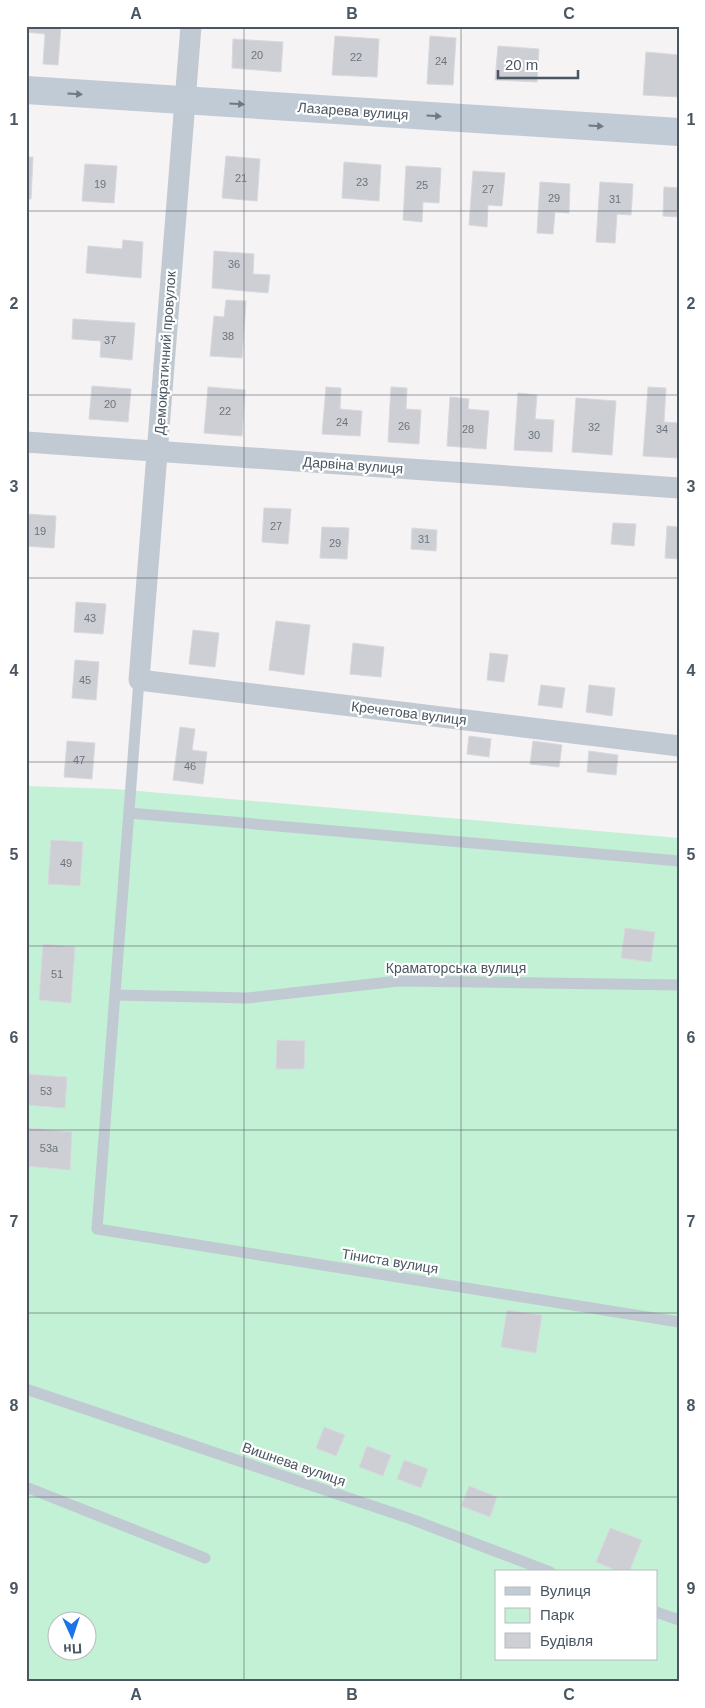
<svg xmlns="http://www.w3.org/2000/svg" width="705" height="1708" font-family="Helvetica,sans-serif">
<style>
.green{fill:#c3f1d5;fill-rule:evenodd}
.building{fill:#cdcfd5;stroke:#d7d9de}
.lines{fill:none;stroke-linecap:round;stroke-linejoin:round}
.lane{stroke:#c1cad2;stroke-width:11}
.street{stroke:#c1cad2;stroke-width:21}
.secondary{stroke:#c1cbd6;stroke-width:28}
.oneway{fill:#6e7984}
.grid{fill:none;stroke:#4a5661;stroke-width:1;stroke-opacity:0.55}
.labels{text-anchor:middle;dominant-baseline:central;stroke-width:4.5;stroke-linejoin:round;paint-order:stroke}
.number-label{font-size:11px;fill:#6b747e}
.street-label{font-size:14px;fill:#4a5661;stroke:#fff}
.neatline{fill:none;stroke:#4a5661;stroke-width:2}
.grid-label{font-size:16px;text-anchor:middle;font-weight:bold;fill:#4a5661}
</style>
<rect width="100%" height="100%" fill="#f5f3f3"/>
<path class="green" d="M26,786L115,789L679,838V1682H26ZM496,1572H656V1659H496ZM58,1620H88V1650H58Z"/>
<g class="building">
<path d="M26,26H61L58,65L43,64L45,34L26,32Z"/>
<path d="M335,36L379,39L377,77L332,75Z"/>
<path d="M430,36L456,38L453,85L427,84Z"/>
<path d="M233,39L283,42L281,72L232,68Z"/>
<path d="M498,46L539,49L537,82L495,80Z"/>
<path d="M646,52L679,55L678,97L643,95Z"/>
<path d="M226,156L260,159L257,201L222,198Z"/>
<path d="M26,157H33L31,199H26Z"/>
<path d="M344,162L381,165L379,201L342,198Z"/>
<path d="M85,164L117,166L114,203L82,201Z"/>
<path d="M406,166L441,168L439,203L423,202L422,222L403,220Z"/>
<path d="M473,171L505,173L502,206L488,205L487,227L469,225Z"/>
<path d="M540,182L570,184L569,213L555,212L553,234L537,233Z"/>
<path d="M600,182L633,184L631,215L617,214L615,243L596,242Z"/>
<path d="M664,187L679,188V217L663,216Z"/>
<path d="M123,240L143,242L141,278L86,273L88,246L122,249Z"/>
<path d="M214,251L254,254L253,274L270,275L268,293L212,288Z"/>
<path d="M226,300L246,301L242,358L210,356L214,316L224,317Z"/>
<path d="M73,319L135,323L132,360L100,357L101,341L72,339Z"/>
<path d="M92,386L131,389L128,422L89,419Z"/>
<path d="M208,387L245,390L242,436L204,433Z"/>
<path d="M326,387L341,388L340,409L362,411L360,436L322,434Z"/>
<path d="M391,387L407,388L406,409L421,410L419,444L388,442Z"/>
<path d="M648,387L666,388L664,422L679,423L677,458L643,456Z"/>
<path d="M518,393L537,395L535,419L554,420L552,452L514,450Z"/>
<path d="M450,397L469,399L468,409L489,411L486,449L447,446Z"/>
<path d="M576,398L616,401L612,455L572,452Z"/>
<path d="M264,508L291,509L288,544L262,542Z"/>
<path d="M26,514L56,516L54,548L26,546Z"/>
<path d="M613,523L636,524L634,546L611,544Z"/>
<path d="M667,526L679,527V559L665,558Z"/>
<path d="M322,527L349,528L347,559L320,558Z"/>
<path d="M412,528L437,530L436,551L411,549Z"/>
<path d="M76,602L106,604L103,634L74,632Z"/>
<path d="M276,621L310,625L304,675L269,670Z"/>
<path d="M193,630L219,633L215,667L189,664Z"/>
<path d="M353,643L384,647L381,677L350,674Z"/>
<path d="M490,653L508,655L504,682L487,680Z"/>
<path d="M75,660L99,662L96,700L72,698Z"/>
<path d="M541,685L565,688L562,708L538,705Z"/>
<path d="M589,685L615,688L612,716L586,712Z"/>
<path d="M180,727L195,729L192,750L207,752L203,784L173,780Z"/>
<path d="M469,736L491,739L489,757L467,754Z"/>
<path d="M67,741L95,743L92,779L64,777Z"/>
<path d="M533,741L562,745L559,767L530,764Z"/>
<path d="M589,751L618,755L616,775L587,772Z"/>
<path d="M51,840L83,842L80,886L48,884Z"/>
<path d="M625,928L655,932L651,962L621,958Z"/>
<path d="M43,944L75,947L71,1003L39,1000Z"/>
<path d="M277,1040L305,1041L304,1069H276Z"/>
<path d="M26,1074L67,1077L65,1108L26,1105Z"/>
<path d="M29,1128L72,1132L70,1170L26,1166Z"/>
<path d="M507,1310L542,1315L536,1353L501,1347Z"/>
<path d="M324,1427L345,1435L336,1456L316,1448Z"/>
<path d="M367,1446L391,1455L383,1476L359,1467Z"/>
<path d="M404,1460L428,1469L421,1488L397,1479Z"/>
<path d="M469,1486L497,1497L490,1517L461,1506Z"/>
<path d="M610,1528L642,1540L629,1572H621L596,1562Z"/>
</g>
<g class="lines">
<g class="lane">
<path d="M139,680L97,1229L679,1322"/>
<path d="M129,813L679,861"/>
<path d="M115,995L248,998L398,981L679,985"/>
<path d="M26,1389L411,1519L550,1572"/>
<path d="M26,1487L205,1558"/>
<path d="M656,1612L679,1620"/>
</g>
<g class="street">
<path d="M191,26L139,680L679,746"/>
<path d="M26,442L679,488"/>
</g>
<path class="secondary" d="M26,90L679,132"/>
</g>
<defs><path id="oneway-solid" d="M-6-.8H1V-3.2L6.5 0L1 3.2V.8H-6Z" transform="scale(1.25)"/></defs>
<g class="oneway">
<use href="#oneway-solid" transform="translate(75 94) rotate(4)"/>
<use href="#oneway-solid" transform="translate(237 104) rotate(4)"/>
<use href="#oneway-solid" transform="translate(434 116) rotate(4)"/>
<use href="#oneway-solid" transform="translate(596 126) rotate(4)"/>
</g>
<path class="grid" d="M244,26V1682M461,26V1682M26,211H679M26,395H679M26,578H679M26,762H679M26,946H679M26,1130H679M26,1313H679M26,1497H679"/>
<g class="labels">
<g class="number-label">
<text x="257" y="55">20</text>
<text x="356" y="57">22</text>
<text x="441" y="61">24</text>
<text x="241" y="178">21</text>
<text x="362" y="182">23</text>
<text x="100" y="184">19</text>
<text x="422" y="185">25</text>
<text x="488" y="189">27</text>
<text x="554" y="198">29</text>
<text x="615" y="199">31</text>
<text x="234" y="264">36</text>
<text x="228" y="336">38</text>
<text x="110" y="340">37</text>
<text x="110" y="404">20</text>
<text x="225" y="411">22</text>
<text x="342" y="422">24</text>
<text x="404" y="426">26</text>
<text x="594" y="427">32</text>
<text x="468" y="429">28</text>
<text x="662" y="429">34</text>
<text x="534" y="435">30</text>
<text x="276" y="526">27</text>
<text x="40" y="531">19</text>
<text x="424" y="539">31</text>
<text x="335" y="543">29</text>
<text x="90" y="618">43</text>
<text x="85" y="680">45</text>
<text x="79" y="760">47</text>
<text x="190" y="766">46</text>
<text x="66" y="863">49</text>
<text x="57" y="974">51</text>
<text x="46" y="1091">53</text>
<text x="49" y="1148">53а</text>
</g>
<g class="street-label">
<text transform="translate(353 111) rotate(4)">Лазарева вулиця</text>
<text transform="translate(165 353) rotate(-86)">Демократичний провулок</text>
<text transform="translate(353 465) rotate(4)">Дарвіна вулиця</text>
<text transform="translate(409 713) rotate(7)">Кречетова вулиця</text>
<text x="456" y="968">Краматорська вулиця</text>
<text transform="translate(390 1261) rotate(9)">Тіниста вулиця</text>
<text transform="translate(294 1464) rotate(19)">Вишнева вулиця</text>
</g>
</g>
<rect width="705" height="1708" fill="none" stroke="#ffffff" stroke-width="55"/>
<rect x="495" y="1570" width="162" height="90" fill="#ffffff" stroke="#b7bbc0"/>
<rect x="505" y="1587" width="25" height="8" fill="#c1cbd6" stroke="#b7bbc0"/>
<text x="540" y="1596" font-size="15" fill="#4a5661">Вулиця</text>
<rect x="505" y="1608" width="25" height="15" fill="#c3f1d5" stroke="#b7bbc0"/>
<text x="540" y="1620" font-size="15" fill="#4a5661">Парк</text>
<rect x="505" y="1633" width="25" height="15" fill="#cdcfd5" stroke="#b7bbc0"/>
<text x="540" y="1646" font-size="15" fill="#4a5661">Будівля</text>
<g transform="translate(72 1636) rotate(177)"><circle r="24" fill="#ffffff" stroke="#b7bbc0"/>
<path d="M0-4L9 19L0 12L-9 19Z" fill="#1a73e8"/>
<text y="-8" font-size="14" font-weight="bold" text-anchor="middle" fill="#4a5661">Пн</text>
</g>
<path d="M498 70v8h80v-8" fill="none" stroke="#4a5661" stroke-width="2.5"/>
<text x="505" y="70" font-size="15" fill="#4a5661" stroke="#ffffff" stroke-width="4" paint-order="stroke">20 m</text>
<rect x="28" y="28" width="650" height="1652" class="neatline"/>
<g class="grid-label">
<text x="136" y="19">A</text>
<text x="352" y="19">B</text>
<text x="569" y="19">C</text>
<text x="14" y="125">1</text>
<text x="691" y="125">1</text>
<text x="14" y="309">2</text>
<text x="691" y="309">2</text>
<text x="14" y="492">3</text>
<text x="691" y="492">3</text>
<text x="14" y="676">4</text>
<text x="691" y="676">4</text>
<text x="14" y="860">5</text>
<text x="691" y="860">5</text>
<text x="14" y="1043">6</text>
<text x="691" y="1043">6</text>
<text x="14" y="1227">7</text>
<text x="691" y="1227">7</text>
<text x="14" y="1411">8</text>
<text x="691" y="1411">8</text>
<text x="14" y="1594">9</text>
<text x="691" y="1594">9</text>
<text x="136" y="1700">A</text>
<text x="352" y="1700">B</text>
<text x="569" y="1700">C</text>
</g>
</svg>
